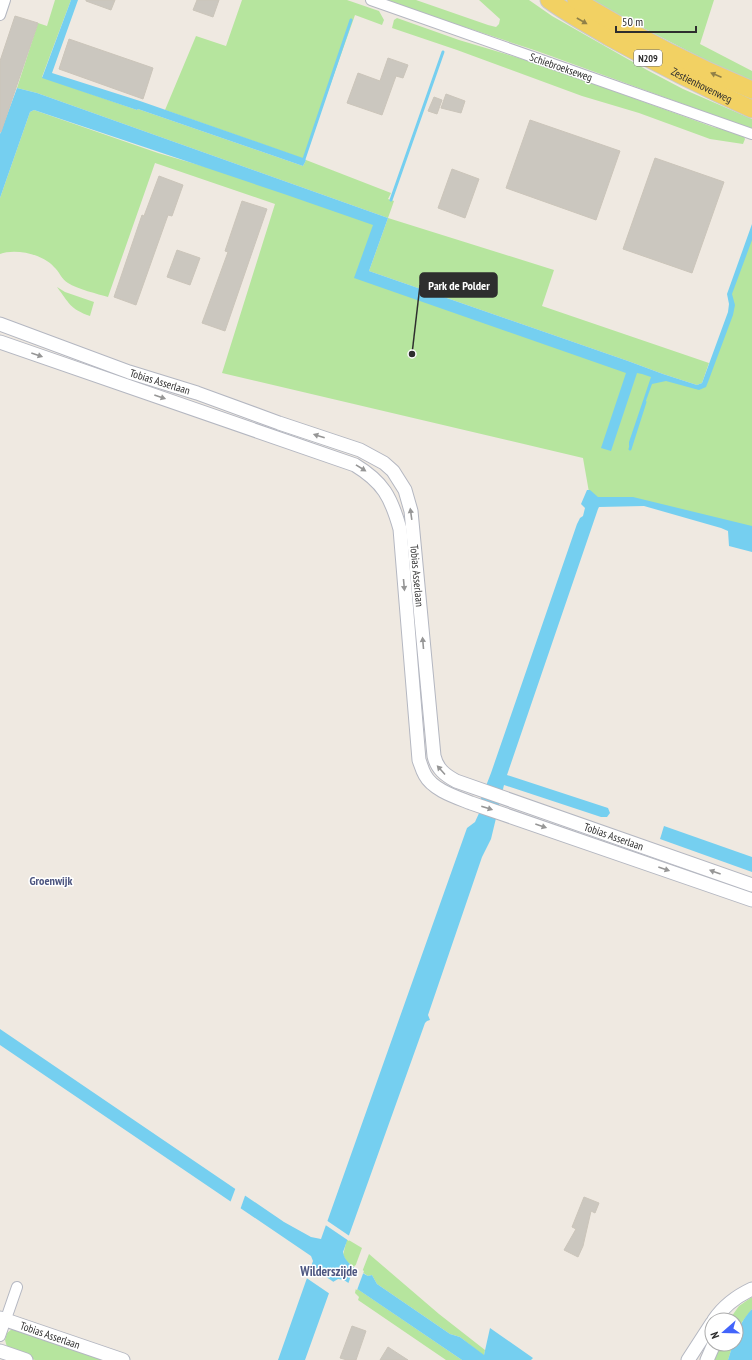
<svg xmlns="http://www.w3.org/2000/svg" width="752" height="1360" font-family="'PT Sans Narrow',sans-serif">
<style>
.green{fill:#b6e59e}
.water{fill:#75cff0}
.pier{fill:#efe9e1}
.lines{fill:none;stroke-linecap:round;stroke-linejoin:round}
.stream{stroke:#75cff0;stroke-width:3}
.building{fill:#cbc7bf;stroke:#cbc5ba}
.minor-casing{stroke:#b4b7c1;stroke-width:12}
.tertiary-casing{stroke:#b4b7c1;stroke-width:15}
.primary-casing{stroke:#c9c9c9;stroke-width:19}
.minor{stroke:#fff;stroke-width:10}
.tertiary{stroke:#fff;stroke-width:13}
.primary{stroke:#f2d163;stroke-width:17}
.oneway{fill:#908048}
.oneway2{fill:#969696}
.labels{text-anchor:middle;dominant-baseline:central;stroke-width:3;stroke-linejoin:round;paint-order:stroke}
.shield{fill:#fff;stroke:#6d6d6d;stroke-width:1}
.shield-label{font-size:10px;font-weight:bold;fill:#2e2e2e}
.street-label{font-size:11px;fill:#2e2e2e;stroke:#fff}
.neighbourhood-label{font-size:12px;font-weight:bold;fill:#4d5680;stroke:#fff}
.quarter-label{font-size:13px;font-weight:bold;fill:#4d5680;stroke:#fff}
.leader{fill:none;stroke:#2e2e2e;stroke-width:1.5}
.callout-dot{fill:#2e2e2e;stroke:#fff;stroke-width:1.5}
.callout{fill:#2e2e2e;stroke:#2e2e2e;stroke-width:1.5}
.callout-label{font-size:12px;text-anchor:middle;font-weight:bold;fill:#fff}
</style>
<rect width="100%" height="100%" fill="#efe9e1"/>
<g class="green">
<path d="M55,0H71L42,77L137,110L138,109L303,166L306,160L391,193L388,199L394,201L388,218L554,270L542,306L709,363L702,383L697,385L663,374L628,361L369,271L388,218L37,93L17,88L38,23L47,26Z"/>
<path d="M242,0H347L379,11L384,20L382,25L355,15L304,159L165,110L196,36L226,46Z"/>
<path d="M383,0H416L488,25L496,27L499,24L500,19L479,0H529L552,16L647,70L683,89L752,119V129L537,51Z"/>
<path d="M589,0H714L700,44L752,71V84Z"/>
<path d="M397,18L459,40L542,65L713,127L743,134L745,139L743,144L710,139L639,113L582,96L457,50L392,28L394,20Z"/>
<path d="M34,110L158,153L379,218L362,275L697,388L703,384L733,307L729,295L752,229V539L734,526L632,500L590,498L583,458L222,373L275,204L155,163L108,297C98,294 77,289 68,283C62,280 59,271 54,267C43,254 15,248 0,254V198L30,112Z"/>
<path d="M57,287L65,292L94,302L90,316C70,309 69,303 57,287Z"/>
<path d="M347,1239L362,1248L355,1267L347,1262L343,1255Z"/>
<path d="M369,1254L439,1314L485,1350L484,1356L460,1337L450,1334L377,1284L372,1275L368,1276L362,1272Z"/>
<path d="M356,1288L462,1360H446L358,1300L359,1297L355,1293Z"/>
<path d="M752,1297V1309L742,1322L736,1336V1320H729L739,1306Z"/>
<path d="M12,1329H16L114,1360H35L19,1354L7,1347L5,1340L7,1333Z"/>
<path d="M718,1344H733L728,1360H711Z"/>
</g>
<g class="water">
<path d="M71,0H78L52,73L140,101L303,158L306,160L303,166L138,109L137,110L42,78Z"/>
<path d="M17,88L37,93L388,218L369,271L628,361L663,374L697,385L702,383L728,312L729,304L727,294L752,224V240L732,294L735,305L733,315L708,382L706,387L699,390L666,381L652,384L629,448V442L651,377L642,374L637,373L611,451L601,448L626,373L354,278L373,225L284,194L34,110L30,112L0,198V134Z"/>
<path d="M587,490H590L598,497H633L752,526V552L729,546L728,531L721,528L644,506L599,507L598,509L507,775L608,808L610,813L607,817H601L504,785L491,839L482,857L428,1015L430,1020L427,1021L425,1023L343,1252C344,1263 359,1271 368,1276L372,1275L377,1284L450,1334L460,1337L484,1355L490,1328L533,1358L531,1360H462L344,1280L338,1279L333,1282L305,1360H278L313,1261L311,1256L0,1045V1029L284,1222L311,1237L321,1239L467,828L475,822L480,811L477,809L491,773L577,524L580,518L583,516L585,508L581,504Z"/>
<path d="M664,826L752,857V872L660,839Z"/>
<path d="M752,1309V1360H728L733,1344H736C736,1330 743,1319 752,1309Z"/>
</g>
<g class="pier">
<path d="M236,1187L246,1193L240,1210L230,1203Z"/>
<path d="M326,1220L351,1237L349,1241L324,1224Z"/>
<path d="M309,1265L335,1283L330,1294L305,1277Z"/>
<path d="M355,1265L364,1271L357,1290L348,1284Z"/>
</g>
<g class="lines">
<g class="stream">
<path d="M303,162L351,20"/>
<path d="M391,200L443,52"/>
<path d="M630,449L645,402"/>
</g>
</g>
<g class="building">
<path d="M86,0H115L111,10L86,1Z"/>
<path d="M197,0H219L213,17L193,10Z"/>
<path d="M15,16L38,23L1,132H0V61Z"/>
<path d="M69,39L153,68L143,99L59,69Z"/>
<path d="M388,58L408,65L403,78L396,76L382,115L347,103L358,73L380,81Z"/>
<path d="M446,94L465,101L461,113L441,108Z"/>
<path d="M434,97L442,100L437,114L428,111Z"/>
<path d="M530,120L620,151L596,220L506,188Z"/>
<path d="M655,158L724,182L692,273L623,249Z"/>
<path d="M452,169L479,179L465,218L438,208Z"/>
<path d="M159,176L183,185L172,216L168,215L136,305L114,297L142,215L144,216Z"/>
<path d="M242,201L267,209L225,331L202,323L228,252L225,251Z"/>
<path d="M177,250L200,258L190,285L167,277Z"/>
<path d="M584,1197L599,1203L595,1213L591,1211L583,1246L578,1257L564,1250L576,1229L572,1227Z"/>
<path d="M352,1326L366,1331L356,1360H347L340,1358Z"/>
<path d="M388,1347L408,1360H380Z"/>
</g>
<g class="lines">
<g class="minor-casing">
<g id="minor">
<path d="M371,0L752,134"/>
<path d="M0,15L5,0"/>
<path d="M0,1336L17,1287"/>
</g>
</g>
<g class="tertiary-casing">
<g id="tertiary">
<path id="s1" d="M0,324L129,372L197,393L279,423L360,450L384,463L393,471L405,490L411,511L434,756C437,769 445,775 456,781L752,885"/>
<path d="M0,342L355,465C383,482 391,497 400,529L419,760C421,765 422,770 425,775C433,790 456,797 471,803L752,900"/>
<path id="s2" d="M0,1318L123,1360"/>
<path d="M714,1320C723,1307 737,1296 752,1289"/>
<path d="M0,1351L26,1360"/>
<path d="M688,1360L712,1323"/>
<path d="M707,1360L714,1344"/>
</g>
</g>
<g class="primary-casing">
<g id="primary">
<path id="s3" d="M549,0C568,14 589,25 609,37C656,63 703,87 752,109"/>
<path d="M576,0C633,35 691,65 752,90"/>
</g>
</g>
<use href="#minor" class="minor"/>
<use href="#tertiary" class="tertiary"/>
<use href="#primary" class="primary"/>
</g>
<defs><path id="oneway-solid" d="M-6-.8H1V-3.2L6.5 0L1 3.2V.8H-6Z"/></defs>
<g class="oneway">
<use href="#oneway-solid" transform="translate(582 21) rotate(30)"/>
<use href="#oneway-solid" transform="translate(716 75) rotate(-157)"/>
</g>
<g class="oneway2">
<use href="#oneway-solid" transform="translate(37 355) rotate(19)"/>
<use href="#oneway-solid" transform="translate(160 397) rotate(19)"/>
<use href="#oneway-solid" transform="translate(319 436) rotate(-162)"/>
<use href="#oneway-solid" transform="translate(361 468) rotate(32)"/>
<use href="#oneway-solid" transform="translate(411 514) rotate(-98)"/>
<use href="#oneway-solid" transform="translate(404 585) rotate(85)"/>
<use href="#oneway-solid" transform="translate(423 643) rotate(-95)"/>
<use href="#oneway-solid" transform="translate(441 770) rotate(-132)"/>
<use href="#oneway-solid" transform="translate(487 808) rotate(18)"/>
<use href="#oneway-solid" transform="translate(541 826) rotate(19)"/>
<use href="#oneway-solid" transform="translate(664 869) rotate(19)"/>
<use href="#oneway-solid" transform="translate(715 872) rotate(-160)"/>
</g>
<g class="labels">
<rect class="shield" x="634" y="50" width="28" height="16" rx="3"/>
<g class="shield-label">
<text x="648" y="58">N209</text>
</g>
<g class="street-label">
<text transform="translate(561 67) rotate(19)">Schiebroekseweg</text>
<text stroke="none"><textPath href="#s3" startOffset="175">Zestienhovenweg</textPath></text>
<text stroke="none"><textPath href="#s1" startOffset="170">Tobias Asserlaan</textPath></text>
<text stroke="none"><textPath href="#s1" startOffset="530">Tobias Asserlaan</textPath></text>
<text stroke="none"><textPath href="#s1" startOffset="913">Tobias Asserlaan</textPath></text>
<text stroke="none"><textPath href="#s2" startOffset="53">Tobias Asserlaan</textPath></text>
</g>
<g class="neighbourhood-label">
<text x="51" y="880">Groenwijk</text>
</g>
<g class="quarter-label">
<text x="329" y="1271">Wilderszijde</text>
</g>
</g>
<path class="leader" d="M412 354L420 285"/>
<circle class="callout-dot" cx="412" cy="354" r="4"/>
<rect class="callout" x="420" y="273" width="77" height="24" rx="4"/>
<g class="callout-label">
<text x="459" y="290">Park de Polder</text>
</g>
<g transform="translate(724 1332) rotate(250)"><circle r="19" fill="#ffffff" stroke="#ababab"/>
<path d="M0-3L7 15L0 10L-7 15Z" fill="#4264fb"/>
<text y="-6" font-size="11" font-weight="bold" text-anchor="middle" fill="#2e2e2e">N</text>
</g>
<path d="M616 26v6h80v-6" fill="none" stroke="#2e2e2e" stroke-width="2"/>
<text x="622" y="26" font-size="12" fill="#2e2e2e" stroke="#ffffff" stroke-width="3" paint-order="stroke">50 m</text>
</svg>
